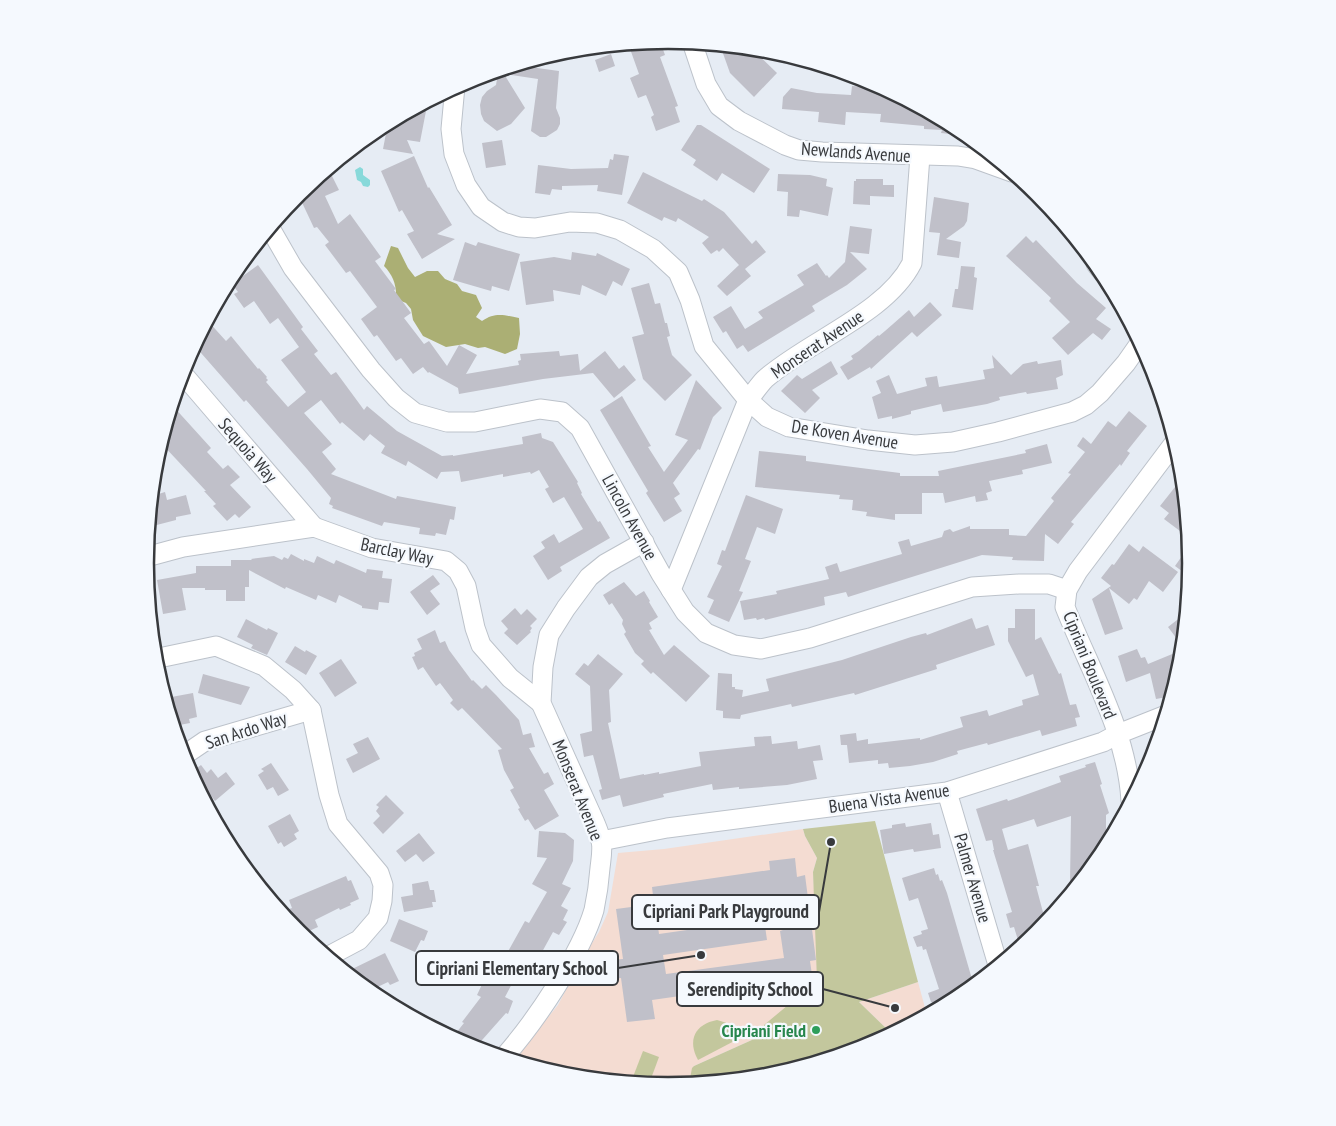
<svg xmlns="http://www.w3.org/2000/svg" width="1336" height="1126" font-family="'PT Sans Narrow',sans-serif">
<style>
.education{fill:#f4dcd2}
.green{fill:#c3c79d}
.forest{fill:#abaf74}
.water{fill:#88d9da}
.building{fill:#c0c0c9;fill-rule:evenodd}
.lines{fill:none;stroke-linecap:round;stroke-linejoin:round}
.minor-casing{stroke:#bcc2ca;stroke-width:21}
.minor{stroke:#fff;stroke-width:19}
.leisure-dot{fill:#2e9e5b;stroke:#f5f9fe;stroke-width:2}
.labels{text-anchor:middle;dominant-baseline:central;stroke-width:4.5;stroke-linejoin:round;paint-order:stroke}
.street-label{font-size:18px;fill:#383a3d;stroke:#f5f9fe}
.leisure-label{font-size:18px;font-weight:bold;fill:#27864d;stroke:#f5f9fe;text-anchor:end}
.rim{fill:none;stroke:#383a3d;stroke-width:2.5}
.leader{fill:none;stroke:#383a3d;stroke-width:2}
.callout-dot{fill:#383a3d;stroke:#f5f9fe;stroke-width:2}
.callout{fill:#f5f9fe;stroke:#383a3d;stroke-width:2}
.callout-label{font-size:19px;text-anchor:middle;font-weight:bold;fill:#383a3d}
</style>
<rect width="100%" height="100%" fill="#e6ecf4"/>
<g class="education">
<path d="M803,829L805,836L817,858L813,872L818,950L817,981L763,1035L694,1066L689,1084L668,1086L566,1076L513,1060L558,1005L582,959L599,932L608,912L618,853L664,849Z"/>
<path d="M918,982L927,1015L892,1034L859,1002Z"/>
</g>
<g class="green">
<path d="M875,821L918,982L859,1002L892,1034L868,1046L770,1076L689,1084L692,1068L694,1066L763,1035L764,1025L817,981L813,872L817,858L805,836L803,829Z"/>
<path d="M717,1020C729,1023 736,1027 740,1038L698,1060C687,1040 695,1024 717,1020Z"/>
<path d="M643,1051L659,1057L649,1084L631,1082Z"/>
</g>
<path class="forest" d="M391,246L398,248L408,268L415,277L427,271H438L445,279L457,284L462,291L476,295L482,308L476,317L482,321C495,312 504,315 519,318L520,334L517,349L505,354L485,347L478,348L465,344L446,347L423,336L413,320L411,309L406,303L396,299C397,286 393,275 384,266Z"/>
<path class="water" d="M360,167L363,169V175L370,180V185L368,187L363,186L361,182L357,180L355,170Z"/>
<g class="building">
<path d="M660,41L665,55L660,57L678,106L675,107L680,122L656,131L651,117L654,115L646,95L638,98L630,78L639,74L629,46L637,43Z"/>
<path d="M720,45L751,48L777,73L754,97L730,73Z"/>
<path d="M611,54L615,66L599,72L595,60Z"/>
<path d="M531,61L530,67L559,71L556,108L560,118V124L557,130L546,137H540L531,131L538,79L504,74L525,108L511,124L497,131L484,121L481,114L480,105L482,97L487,91L496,85L498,73L493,72Z"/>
<path d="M852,86L867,87V90L890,91L959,128L968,136L941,133L942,130L924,129V126L880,122L881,114L846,112L845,125L818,122L819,112L782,109L783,97L791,88L817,93L851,95Z"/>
<path d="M413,109L426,111L420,142L407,140L413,154L383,149L388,123Z"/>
<path d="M697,125H701L770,169L754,193L722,173L717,181L693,165L696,160L681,150Z"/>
<path d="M502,140L506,165L486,168L482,143Z"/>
<path d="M614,154L629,156L622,195L597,191L598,185L562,186V190L552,189L550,195L535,193L538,165L571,169L608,168L610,159L613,160Z"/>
<path d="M414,156L428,188L429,187L452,225L437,234L455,239L422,259L407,234L414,231L402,210L399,212L381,171Z"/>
<path d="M330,172L339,190L325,196L338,224L350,214L381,257L375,261L396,289L394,290L411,313L404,318L424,344L429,341L447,366L459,345L477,355L466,374L519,365L518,361L521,360L520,354L559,351L560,356L578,354L580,371L605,351L619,369L624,365L636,380L614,398L593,373L543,379L459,394L458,388L429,372L428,373L423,367L413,374L401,358L396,361L377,335L374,337L361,319L377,307L350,271L346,273L325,245L329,242L317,227L314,228L298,194L315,180Z"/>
<path d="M643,172L702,201L704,199L724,212L752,244L756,240L766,252L745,269L751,276L727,296L717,286L739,265L723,248L719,252L717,250L711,254L702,243L709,237L678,218L676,222L664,217L662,221L627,203Z"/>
<path d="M778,174L810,175L827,179L826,186L833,188L828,216L800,210L799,217L787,216L788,192L777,191Z"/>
<path d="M856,179H883V185H894V197L870,196V205L853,204L854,181H856Z"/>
<path d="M934,197L969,203L967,221L964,226L946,239L961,242L959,258L937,255L940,233L929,232Z"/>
<path d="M850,226L872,229L869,254L850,252L867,269L847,285L812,306L815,311L748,352L743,345L737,349L726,331L723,333L713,317L731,306L745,329L763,318L758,312L804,285L797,275L817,263L826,276L827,275L829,278L845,262Z"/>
<path d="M1026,236L1033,243L1036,240L1077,283L1106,308L1096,319L1111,329L1102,340L1093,333L1068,355L1052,338L1070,322L1049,301L1051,298L1006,256Z"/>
<path d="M465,242L476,246L478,242L520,254L509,291L492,286L491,291L453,280Z"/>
<path d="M572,252L596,256L597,253L630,269L622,286L613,281L606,296L582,285L580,295L553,290L554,301L526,305L520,262L554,257L571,260Z"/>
<path d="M258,265L303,327L301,329L318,351L314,354L331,375L336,372L364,410L367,406L397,431L442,456L453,455V456L523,444L522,437L541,433L542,438L553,442L578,482L577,483L582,493L581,494L598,522L600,521L610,538L560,567L562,571L548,580L533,556L545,548L541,542L554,534L559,543L583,529L564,497L553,503L545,489L549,487L539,470L531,474L530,472L503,477V474L461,482L459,471L441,472L437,479L408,461L406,466L381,453L385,446L370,434L364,441L342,422L340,424L321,400L304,413L332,444L322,452L336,469L331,474L396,499L397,496L456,507L454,520L450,519L446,535L436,533L435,536L419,534L420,528L384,522L382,526L332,508L333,506L329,504L331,498L307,469L246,400L244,402L194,345L207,320L226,341L231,336L258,369L259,368L267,377L266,378L268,380L266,382L288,407L306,392L281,360L299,347L278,318L270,324L254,301L244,308L234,294L238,292L232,284Z"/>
<path d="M961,266L975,267L974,277L977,278L973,310L952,307L955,289H958Z"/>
<path d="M649,283L655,304L660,303L665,323H667L670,336L667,337L672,355L692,375L665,401L643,379L632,337L644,334L631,288Z"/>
<path d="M930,302L942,315L917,337L912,332L871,369L870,367L848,380L840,367L853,359L851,356L859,351L878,335L879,336L885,331L909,310L914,317Z"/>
<path d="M992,355L1011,375L1023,364L1037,361L1038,364L1061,360L1063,375L1056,378L1058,389L1027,394L1026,392L999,397L1000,400L987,404L943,412L941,404L911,411V414L892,419V416L878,419L872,397L881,393L876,381L889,375L897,394L927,386L925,378L937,376L939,387L985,379L983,370L994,368Z"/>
<path d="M831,361L838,374L812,390L820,398L805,413L781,391L797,375L802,379Z"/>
<path d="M696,380L722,408L713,417L700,450L698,449L673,483L680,494L674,498L682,511L664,522L646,493L648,491L600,410L622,396L651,446L648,447L664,472L688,440L675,435Z"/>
<path d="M172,405L211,448L207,452L223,469L228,465L240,477L230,485L251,507L239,518L235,514L227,521L213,506L216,504L204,491H206L161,443Z"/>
<path d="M1129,411L1147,426L1127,451L1130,453L1121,466L1120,464L1071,522L1074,524L1058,544L1045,534L1044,561L1012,560L1013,557L982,555L848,597L846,592L824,597L825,605L765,620L764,618L757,620L756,618L744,620L740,601L777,594L776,591L829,579L825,567L837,563L840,572L902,554L898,542L909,539L911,546L942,537L944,531L950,529L953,532L970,526V529H1009V535L1026,536L1054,501L1051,498L1071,474L1068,473L1085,452L1077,446L1083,437L1091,444L1108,421L1116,427Z"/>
<path d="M1047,444L1052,463L1022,470L1023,474L989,481L992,491L986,493L988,500L976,502L975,496L945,503L943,493H922V514H895V520L866,516L867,512L852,510L853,500L839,499L840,495L755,487L759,451L806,456V461L900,473V476H939L938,471L1026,453L1025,450Z"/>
<path d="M1183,477L1187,521L1188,537L1164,519L1169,513L1160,506Z"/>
<path d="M165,492L167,500L186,495L191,514L176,517V520L149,527L152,496Z"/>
<path d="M746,495L783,509L775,534L757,527L745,559L751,561L739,591L743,592L729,622L708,613L714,600L707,597L722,566L717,564L722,550L725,551Z"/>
<path d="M1129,544L1139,552L1143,546L1178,572L1163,592L1149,581L1137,600L1134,598L1129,604L1109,588L1123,629L1105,635L1092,599L1111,586L1101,578L1112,564L1114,565Z"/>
<path d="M1189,546L1191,563L1190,577L1175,566Z"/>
<path d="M291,554L304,561V559L314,563L317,556L334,564L336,560L366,573L367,569L383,571L382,578L392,579L389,603L379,602L378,610L362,608V606L339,595L336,603L318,595L316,600L286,587L285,589L249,570V587H245V601H226V590H205V588H182L186,610L163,614L157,580L196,573V566H231V560H252L251,559L274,556L282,560L284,557L288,559Z"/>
<path d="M433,575L440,584L430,591L440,604L427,615L410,592Z"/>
<path d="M624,582L636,596L644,591L650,601L649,602L658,617L649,623L652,629L649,630L664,655L674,645L710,676L686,702L653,672L651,674L641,664L644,661L635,653L624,634L626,632L622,624L623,620L612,603L609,605L603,595Z"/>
<path d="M515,608L521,615L527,609L537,619L530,626L532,628L530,631L531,632L517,645L504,633L508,629L501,621Z"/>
<path d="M1015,609H1035V640L1041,637L1059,674L1061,673L1070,705L1076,704L1080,717L1075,718L1077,726L1042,736L1040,730L988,745L987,743L957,751L958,754L933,762L910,766L889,768L888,763L878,764V760L849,763L847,745H841L840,735L856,733L857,741L868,739V744L920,738V740L963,727L960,717L987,710L989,716L1023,705L1022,700L1039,695L1033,674L1026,677L1008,641V628H1015Z"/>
<path d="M1186,613L1183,641V647L1168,627Z"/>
<path d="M972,618L976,629L988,625L995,645L936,665L937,669L855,695L854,693L792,707L791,704L741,715L740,719L723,718V711L716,710L718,673L732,674V687H735V689L743,690L742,697L769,691L766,679L842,660L911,637L926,633L927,635Z"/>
<path d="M246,619L267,630L268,628L278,633L267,655L251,648L253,645L237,637Z"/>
<path d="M435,630L440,643L445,641L449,650L472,681L473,680L482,689L486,685L496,695L519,720L523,735L531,733L535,747L529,748L544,774L548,772L554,784L544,790L559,816L535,830L528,819L525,821L518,809L520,808L510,790L514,788L504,770L498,750L502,749L462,708L458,711L450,703L453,700L440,683L436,686L423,667L418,670L412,657L415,656L414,653L422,649L417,639Z"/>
<path d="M295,646L305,652L306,650L317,656L306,675L285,662Z"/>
<path d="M1137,649L1141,658L1145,657L1148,664L1182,650L1181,665L1172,696L1156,699L1150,673L1126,682L1118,656Z"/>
<path d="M598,654L623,674L609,690L611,722L608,723L620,779L644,774V775L659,772V774L701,766L699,752L755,746L754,737L771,736L772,744L797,741L798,749L820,745L823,760L813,761L817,779L787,785L739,789V787L713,790L712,784L663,794L664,797L623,807L620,795L602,800L599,790L602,789L593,755L584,757L580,734L592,731L590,686L575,674L584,663L588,666Z"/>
<path d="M341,659L357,683L335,697L319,673Z"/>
<path d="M203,674L250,687L241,705L198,693Z"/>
<path d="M193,693L197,717L189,719L190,723L174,726L166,698Z"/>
<path d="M368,737L380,759L353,773L346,759L358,753L353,744Z"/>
<path d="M1095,762L1102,784L1100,785L1109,813L1106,815V847L1079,882L1070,883L1071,816L1037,827L1034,819L1002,829L1008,850L1028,844L1039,886H1036L1044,916L1038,918L1041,929L1020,947L1014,927L1010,928L1006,914L1012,912L993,850H994L992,840L986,841L976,809L1007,799L1008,801L1061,782L1059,776L1086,767L1085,765Z"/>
<path d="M271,763L289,790L278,796L273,787L267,790L258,775L264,771L261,769Z"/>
<path d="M201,765L207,773L211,769L218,778L226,772L235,784L215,801L193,771Z"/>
<path d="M386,795L404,813L383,834L373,823L380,816L376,811L379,807L376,805Z"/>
<path d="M290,814L299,831L294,834L297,839L284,847L281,842L278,844L268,826Z"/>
<path d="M905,823L906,827L931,823L933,835L939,834L941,848L914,852L913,849L884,854L880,830L892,828V825Z"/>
<path d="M539,831L565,833L574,840L573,861L562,884L571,888L561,906L568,910L563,920L567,922L559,935L553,932L525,983L515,978L505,997L513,1001L508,1014L506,1013L475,1048L468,1046L452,1038L464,1023L462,1022L481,997L477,995L485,978L488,979L492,971L496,973L525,921L529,923L547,892L532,884L547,858L537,857Z"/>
<path d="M419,833L435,853L423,862L416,854L405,862L396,851Z"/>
<path d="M795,858L797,877L805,875L816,960L810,961L813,982L786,986L785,981L652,1000L655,1019L627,1022L621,978L614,979L611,960L623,959L616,909L654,904L652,887L770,870L769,861ZM782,895L786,929L780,931L784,958L666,974L663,955L767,940L764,919L659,934L656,913Z"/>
<path d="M934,868L936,875L938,874L940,881L942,880L947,893L974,986L958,998L941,1007L931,1002L928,993L939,989L926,949L923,950L922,946L917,947L913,937L922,934L921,931L928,929L918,898L909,901L902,878Z"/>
<path d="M346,876L348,881L351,880L359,899L350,903L351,905L340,910L339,908L315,920L318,927L300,935L281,912L292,908L289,900Z"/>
<path d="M428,881L430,890H434L436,902H432L433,907L404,912L401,897L413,895L412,884Z"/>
<path d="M399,919L428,931L424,941L421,940L415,952L390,941Z"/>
<path d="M385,953L399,981L390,985L388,982L369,991L346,972Z"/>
</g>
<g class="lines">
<g class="minor-casing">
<g id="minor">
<path d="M692,42L706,84L719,106L739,121L785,145L799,150L822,152L958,156L976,159L1012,172"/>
<path d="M455,86L451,129L454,154L466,185L481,207L503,222L519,227L535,228L570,222L597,223L620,230L653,249L678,272L690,300L704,346L748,400L767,417L789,427L868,440L915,445L953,442L998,432L1072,412L1086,405L1100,393L1126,363L1140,343"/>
<path d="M270,228L293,268L371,370L396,398L415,413L447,422H475L540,409L562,412L580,428L661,574L685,612L706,633L734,645L761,649L810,638L972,587L1019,584H1049L1067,590"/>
<path d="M1096,264L1104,274"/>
<path d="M182,373L314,527"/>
<path d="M146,557L183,547L314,527L372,548L446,561L458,571L466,586L475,628L481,645L510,678L541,703"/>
<path d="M671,590L748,400C754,393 759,385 765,379C808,341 886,314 912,263L920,156"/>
<path d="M154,659L216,646L264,666L293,690L311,710L329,795L338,824L379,873L383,885L382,901L378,918L359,940L327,957"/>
<path d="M183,756L205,741L311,710"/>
<path d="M947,792L998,965"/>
<path d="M1131,801C1127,732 1090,670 1065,607L1067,590L1078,571L1175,442"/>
<path d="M601,841L667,828L947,792L1103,742L1118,734L1166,715"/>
<path d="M504,1057C535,1022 581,954 594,910C597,896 599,882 600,868C601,859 603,849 601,841C600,835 597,828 595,823L541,703L543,667L549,635L566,608L589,577L605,564L644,542"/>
</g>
</g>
<use href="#minor" class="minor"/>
</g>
<circle class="leisure-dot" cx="816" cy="1030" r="5"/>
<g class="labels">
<g class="street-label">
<text transform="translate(856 152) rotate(4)">Newlands Avenue</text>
<text transform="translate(817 344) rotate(-34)">Monserat Avenue</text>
<text transform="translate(845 434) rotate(9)">De Koven Avenue</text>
<text transform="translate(248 450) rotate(49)">Sequoia Way</text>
<text transform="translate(630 517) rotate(61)">Lincoln Avenue</text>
<text transform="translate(397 551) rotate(12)">Barclay Way</text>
<text transform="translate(1090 665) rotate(68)">Cipriani Boulevard</text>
<text transform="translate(246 730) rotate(-18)">San Ardo Way</text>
<text transform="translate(578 790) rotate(68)">Monserat Avenue</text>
<text transform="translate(889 798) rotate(-8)">Buena Vista Avenue</text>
<text transform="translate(973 878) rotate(74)">Palmer Avenue</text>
</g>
<g class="leisure-label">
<text x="806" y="1030">Cipriani Field</text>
</g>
</g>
<path d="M0 0H1336V1126H0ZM154 563a514 514 0 1 1 1028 0a514 514 0 1 1-1028 0Z" fill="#f5f9fe" fill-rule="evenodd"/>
<path class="rim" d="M154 563a514 514 0 1 1 1028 0a514 514 0 1 1-1028 0Z"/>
<path class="leader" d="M831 842L819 912M701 955L618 968M895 1008L823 989"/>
<g class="callout-dot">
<circle cx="831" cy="842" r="5"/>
<circle cx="701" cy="955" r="5"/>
<circle cx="895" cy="1008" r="5"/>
</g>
<g class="callout">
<rect x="632" y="895" width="187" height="34" rx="5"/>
<rect x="416" y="951" width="202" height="34" rx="5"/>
<rect x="677" y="972" width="146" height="34" rx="5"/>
</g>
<g class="callout-label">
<text x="726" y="918">Cipriani Park Playground</text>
<text x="517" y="975">Cipriani Elementary School</text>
<text x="750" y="996">Serendipity School</text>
</g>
</svg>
